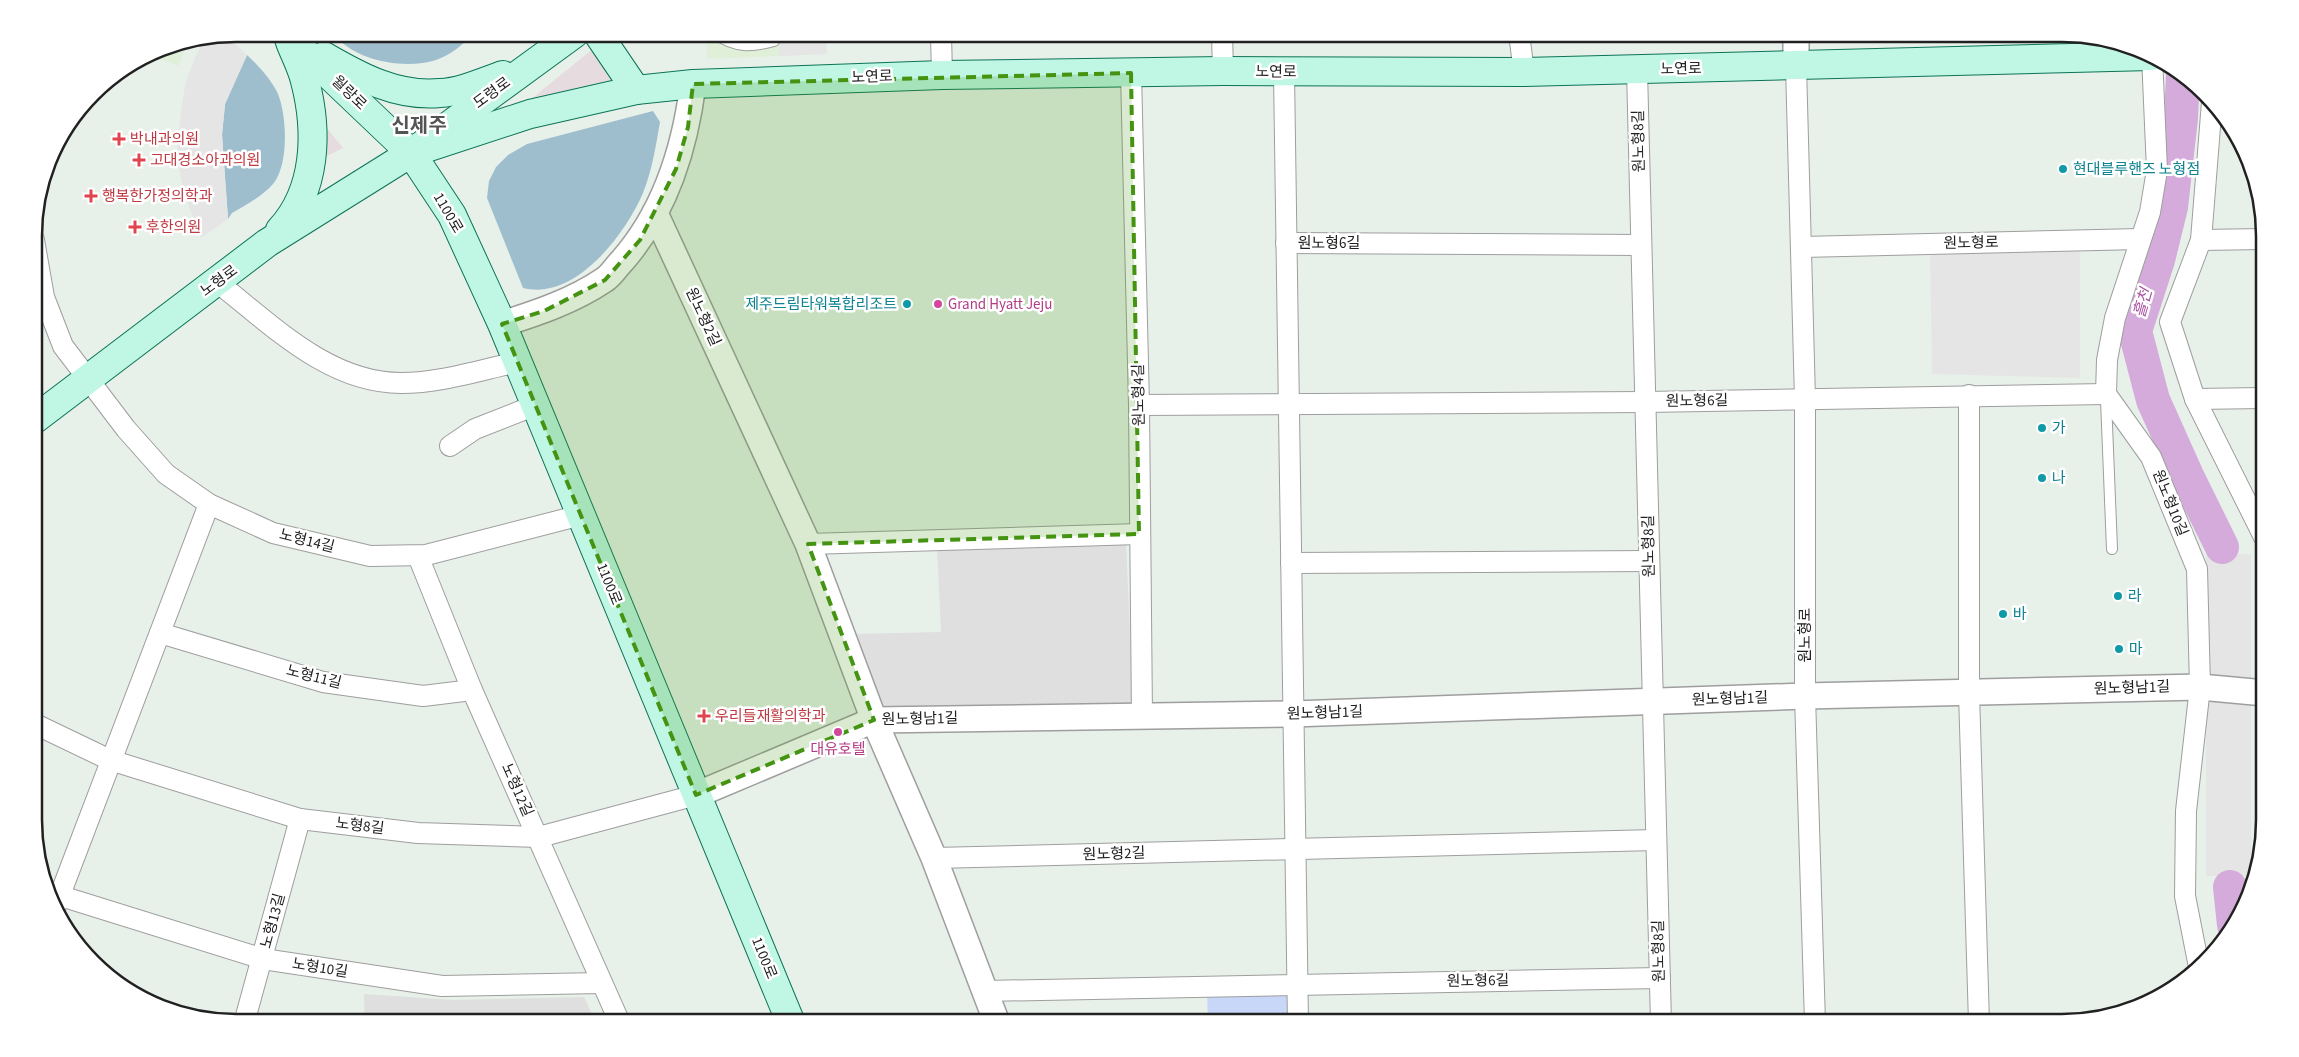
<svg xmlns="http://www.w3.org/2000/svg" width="2299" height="1057" font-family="'Source Sans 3','Noto Sans KR',sans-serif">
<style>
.residential{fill:#dedfde}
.commercial{fill:#e0f0d8}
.forest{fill:#9fbecd}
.park{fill:#c8d7f7}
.parking{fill:#e5e5e5}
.plaza{fill:#e6dce0}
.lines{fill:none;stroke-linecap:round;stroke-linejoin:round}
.river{stroke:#d4abdb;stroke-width:34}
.service-casing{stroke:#9e9e9e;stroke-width:12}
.minor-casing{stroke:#9e9e9e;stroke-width:22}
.tertiary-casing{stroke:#9e9e9e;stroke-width:28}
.secondary-casing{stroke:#0b7457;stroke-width:30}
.service{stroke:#fff;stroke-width:10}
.minor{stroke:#fff;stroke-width:20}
.tertiary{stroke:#fff;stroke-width:25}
.secondary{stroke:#c0f7e4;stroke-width:28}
.marked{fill:#449412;fill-opacity:0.2;stroke:#449412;stroke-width:4;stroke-dasharray:10 6;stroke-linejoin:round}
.health-dot{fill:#e0444e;stroke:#fff;stroke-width:2}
.culture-dot{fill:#0f9aa8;stroke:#fff;stroke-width:2}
.hotel-dot{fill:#d1479c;stroke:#fff;stroke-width:2}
.labels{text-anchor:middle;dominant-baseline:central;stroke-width:5;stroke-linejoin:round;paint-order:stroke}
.street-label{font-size:15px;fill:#212121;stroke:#fff}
.health-label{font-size:15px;fill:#be3a42;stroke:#fff;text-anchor:start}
.culture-label{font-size:15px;fill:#0d838f;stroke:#fff;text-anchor:start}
.hotel-label{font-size:15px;fill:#b23c85;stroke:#fff;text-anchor:start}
.water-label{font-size:16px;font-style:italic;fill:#ac51a2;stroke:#fff}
.district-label{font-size:20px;font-weight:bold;fill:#545454;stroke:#fff}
.rim{fill:none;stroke:#212121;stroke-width:2.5}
</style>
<rect width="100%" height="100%" fill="#e8f0ea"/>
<g class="residential">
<path d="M1126,541L1133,708L878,710L855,634L941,632L937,546Z"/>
<path d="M364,994L453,1000L584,997L596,1023H365Z"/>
</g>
<g class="commercial">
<path d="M707,34H826L827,54L707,59Z"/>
<path d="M187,44L178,66L150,55L159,49Z"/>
</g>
<g class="forest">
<path d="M334,34H474C463,44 451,55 436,60C405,70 354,61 334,34Z"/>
<path d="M247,55C258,65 272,80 278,94C287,116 289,165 273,184C263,196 245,205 232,213L228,219L222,135L225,104Z"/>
<path d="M653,111L660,122C656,145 652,171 643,193C625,235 575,301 523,288L487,198L489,181L496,167L508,155L527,144Z"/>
</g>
<path class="park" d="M1290,990L1291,1023H1208L1207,992Z"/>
<g class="parking">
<path d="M780,34H826L827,54L779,56Z"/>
<path d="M227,36L247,55L225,104L222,135L228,219L201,238L189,207L181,180L177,149L181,113L185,85L196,55L205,40Z"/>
<path d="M2080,251V378L1932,374L1930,253Z"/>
<rect x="2206" y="554" width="45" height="322"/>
</g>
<g class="plaza">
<path d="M594,48L623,82L520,108Z"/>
<path d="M320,120L343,148L317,161Z"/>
</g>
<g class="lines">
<g class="river">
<path d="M2183,74L2181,118L2171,207L2158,260L2135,331L2153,400L2187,476L2222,547"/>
<path d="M2230,887L2234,925"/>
</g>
<g class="service-casing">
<g id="service">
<path d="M716,34C735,48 752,47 774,41L775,34"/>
<path d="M2106,400L2112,549"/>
</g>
</g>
<g class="minor-casing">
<g id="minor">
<path d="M941,34L942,75"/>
<path d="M1222,34L1223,71"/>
<path d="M1519,34L1524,72"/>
<path d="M2152,56L2157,170L2150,212L2115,318L2107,360L2106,394L2151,457L2197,569L2200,687L2186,811L2185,896L2199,967"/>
<path d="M1796,66L1805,399V696L1815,1023"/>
<path d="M1637,70L1661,1023"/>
<path d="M1131,73L1139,405L1142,717"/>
<path d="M1284,73L1298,1023"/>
<path d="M2212,102L2201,240L2170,322L2195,399L2264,537"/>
<path d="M34,240L44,297L63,346L126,429L166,474L209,504L273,533L370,556L426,555L581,515"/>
<path d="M2201,240L2264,239"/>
<path d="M1286,243L1641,245"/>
<path d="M1802,247L2140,239"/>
<path d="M217,282C271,324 328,383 401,383C441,383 480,370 518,362"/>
<path d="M1969,395V693L1979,1023"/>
<path d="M2195,399L2264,398"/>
<path d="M1139,405L1645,402L2106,394"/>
<path d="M450,446L475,429L536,405"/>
<path d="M808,544L1139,534"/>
<path d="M418,556L472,690L620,1023"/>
<path d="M1291,563L1649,561"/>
<path d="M160,633L323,682L423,696L472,690"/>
<path d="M35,724L110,760L300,819L418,833L539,837L696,795"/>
<path d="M934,858L1656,840"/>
<path d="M48,892L263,959L442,986L602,983"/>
<path d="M55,908L209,504"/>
<path d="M984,991L1660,978"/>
<path d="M244,1023L300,819"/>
</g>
</g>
<g class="tertiary-casing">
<g id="tertiary">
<path d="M1796,66V34"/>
<path d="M655,213L808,544L874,720L934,858L997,1023"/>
<path d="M502,324C537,313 573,301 604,280C611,276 616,267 622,261C666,211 685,148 693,84"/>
<path d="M696,795L874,720L1293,714L1805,696L2200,687L2265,693"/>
</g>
</g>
<g class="secondary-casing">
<g id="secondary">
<path d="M286,34L411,153L452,215L502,324L791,1023"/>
<path d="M598,34L636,90"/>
<path d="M324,56C360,77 397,97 440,93C461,92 483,82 503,75"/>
<path d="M411,153L530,114L636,90L693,84L942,75L1223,71L1524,72L2151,56"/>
<path d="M280,230C317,190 318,131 305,81C302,68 295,55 290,42"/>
<path d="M35,419L267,243L411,153L574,34"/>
</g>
</g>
<use href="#service" class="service"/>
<use href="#minor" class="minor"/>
<use href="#tertiary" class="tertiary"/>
<use href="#secondary" class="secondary"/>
</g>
<path class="marked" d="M1131,73L1139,534L808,544L874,720L696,795L502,324L544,311L605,280L640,240L676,169L688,127L693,84Z"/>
<g class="health-dot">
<path d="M116.5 131.5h5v5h5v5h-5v5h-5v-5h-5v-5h5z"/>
<path d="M136.5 152.5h5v5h5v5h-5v5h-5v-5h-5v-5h5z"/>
<path d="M88.5 188.5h5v5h5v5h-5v5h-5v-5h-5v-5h5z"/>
<path d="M132.5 219.5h5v5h5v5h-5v5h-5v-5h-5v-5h5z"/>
<path d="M701.5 708.5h5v5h5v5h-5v5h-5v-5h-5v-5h5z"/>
</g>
<g class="culture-dot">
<circle cx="2063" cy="169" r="5"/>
<circle cx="907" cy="304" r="5"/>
<circle cx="2042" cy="428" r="5"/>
<circle cx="2042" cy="478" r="5"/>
<circle cx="2118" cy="596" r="5"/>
<circle cx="2003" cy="614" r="5"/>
<circle cx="2119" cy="649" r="5"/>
</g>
<g class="hotel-dot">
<circle cx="938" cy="304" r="5"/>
<circle cx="838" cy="732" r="5"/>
</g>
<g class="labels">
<g class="street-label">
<text transform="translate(1681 69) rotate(-1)">노연로</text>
<text transform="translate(1276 72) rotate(1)">노연로</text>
<text transform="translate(872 77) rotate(-2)">노연로</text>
<text transform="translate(349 93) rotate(44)">월랑로</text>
<text transform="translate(492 93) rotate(-36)">도령로</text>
<text transform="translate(1639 141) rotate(-91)">원노형8길</text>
<text transform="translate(448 213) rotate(60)">1100로</text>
<text x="1329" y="243">원노형6길</text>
<text transform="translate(1971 243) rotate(-1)">원노형로</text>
<text transform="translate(219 281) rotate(-36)">노형로</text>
<text transform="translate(703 317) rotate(65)">원노형2길</text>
<text transform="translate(1139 395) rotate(-91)">원노형4길</text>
<text transform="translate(1697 401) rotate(-1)">원노형6길</text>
<text transform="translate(2170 503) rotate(68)">원노형10길</text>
<text transform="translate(307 541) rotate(14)">노형14길</text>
<text transform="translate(1649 546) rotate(-91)">원노형8길</text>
<text transform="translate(609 584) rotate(68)">1100로</text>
<text transform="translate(1805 635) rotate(-90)">원노형로</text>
<text transform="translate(314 677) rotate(14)">노형11길</text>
<text transform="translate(2132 688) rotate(-2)">원노형남1길</text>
<text transform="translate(1730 699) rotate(-2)">원노형남1길</text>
<text transform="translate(1325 713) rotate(-2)">원노형남1길</text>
<text transform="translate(920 719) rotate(-1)">원노형남1길</text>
<text transform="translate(517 790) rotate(66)">노형12길</text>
<text transform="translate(360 826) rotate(7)">노형8길</text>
<text transform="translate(1114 854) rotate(-2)">원노형2길</text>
<text transform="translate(273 921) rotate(-75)">노형13길</text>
<text transform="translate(1659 951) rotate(-91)">원노형8길</text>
<text transform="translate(764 958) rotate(68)">1100로</text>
<text transform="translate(320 968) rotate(9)">노형10길</text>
<text transform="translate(1478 981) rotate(-1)">원노형6길</text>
</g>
<g class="health-label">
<text x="130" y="139">박내과의원</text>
<text x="150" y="160">고대경소아과의원</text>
<text x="102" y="196">행복한가정의학과</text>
<text x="146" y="227">후한의원</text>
<text x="715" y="716">우리들재활의학과</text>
</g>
<g class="culture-label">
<text x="2073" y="169">현대블루핸즈 노형점</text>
<text x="897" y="304" text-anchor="end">제주드림타워복합리조트</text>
<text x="2052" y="428">가</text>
<text x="2052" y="478">나</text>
<text x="2128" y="596">라</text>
<text x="2013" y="614">바</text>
<text x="2129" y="649">마</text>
</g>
<g class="hotel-label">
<text x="948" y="304">Grand Hyatt Jeju</text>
<text x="838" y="749" text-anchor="middle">대유호텔</text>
</g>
<g class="water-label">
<text transform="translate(2143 303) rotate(-74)">흘천</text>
</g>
<g class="district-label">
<text x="419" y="126">신제주</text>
</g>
</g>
<path d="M0 0H2299V1057H0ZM236 42H2062A194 194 0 0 1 2256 236V820A194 194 0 0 1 2062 1014H236A194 194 0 0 1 42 820V236A194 194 0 0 1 236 42Z" fill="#fff" fill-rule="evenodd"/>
<path class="rim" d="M236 42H2062A194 194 0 0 1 2256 236V820A194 194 0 0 1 2062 1014H236A194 194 0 0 1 42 820V236A194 194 0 0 1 236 42Z"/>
</svg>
